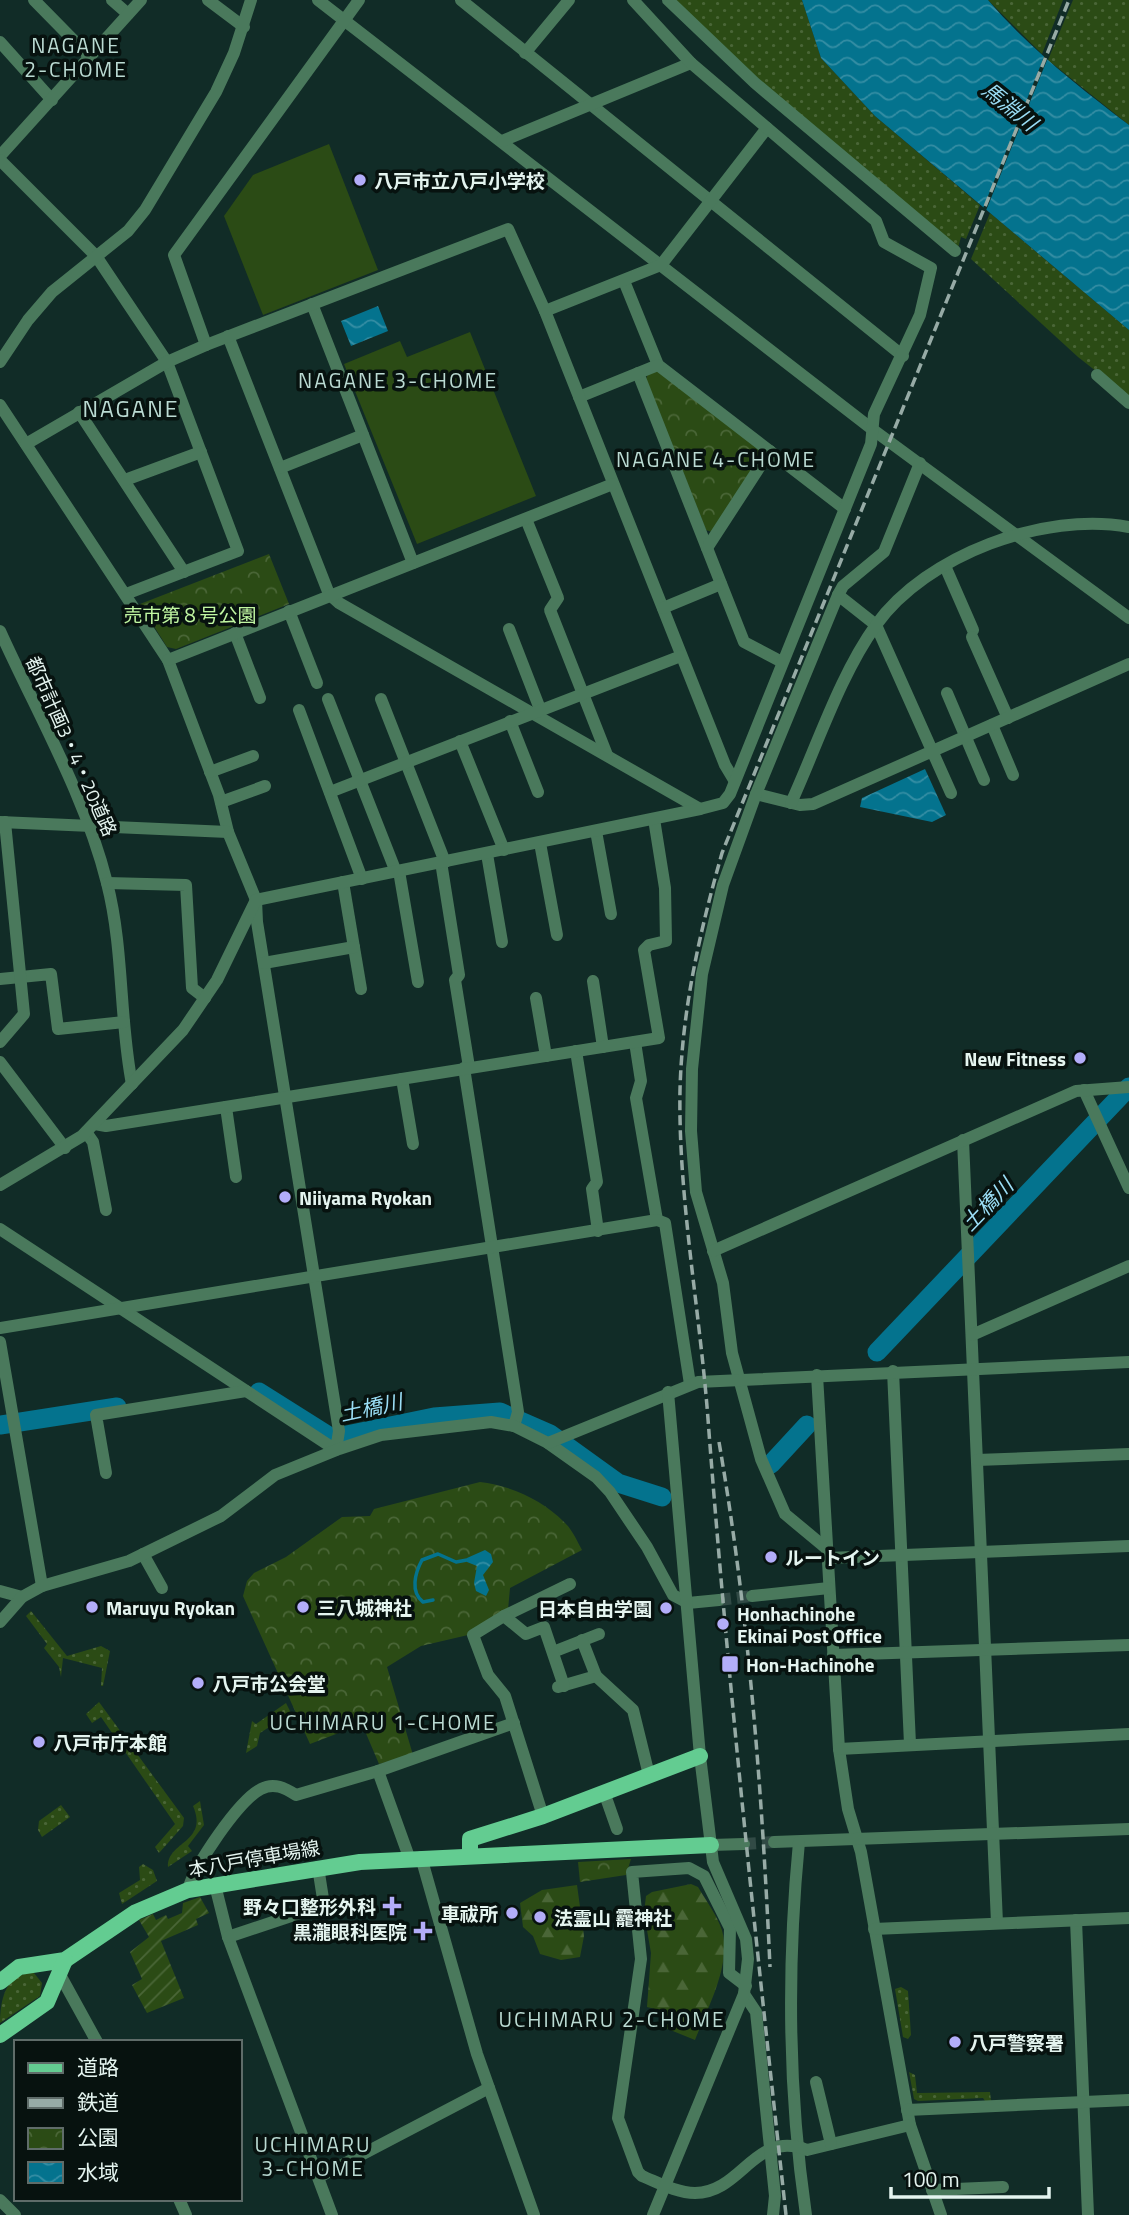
<svg xmlns="http://www.w3.org/2000/svg" width="1129" height="2215" font-family="'Titillium Web','Noto Sans JP',sans-serif">
<style>
.grass{fill:url(#grass-dots)}
.forest{fill:url(#forest-firs)}
.park{fill:url(#park-crowns)}
.garden{fill:url(#garden-furrows)}
.pitch{fill:#2b4b15}
.water{fill:url(#water-waves)}
.pier{fill:#112c27}
.lines{fill:none;stroke-linecap:round;stroke-linejoin:round}
.stream{stroke:#04738e;stroke-width:3.5}
.river{stroke:#04738e;stroke-width:19}
.minor-tunnel{stroke:#314a45;stroke-width:12;stroke-dasharray:12 6;stroke-linecap:butt}
.minor{stroke:#4a795c;stroke-width:12}
.major{stroke:#63cc91;stroke-width:16}
.rail{stroke:#97aba6;stroke-width:3.5;stroke-dasharray:10 5;stroke-linecap:butt}
.poi-dot{fill:#b3adf9;stroke:#07120f;stroke-width:2.5}
.labels{text-anchor:middle;dominant-baseline:central;stroke-width:7;stroke-linejoin:round;paint-order:stroke}
.poi-label{font-size:19px;font-weight:bold;fill:#e4f4ef;stroke:#07120f;text-anchor:start}
.park-label{font-size:19px;fill:#c1f7a2;stroke:#07120f}
.street-label{font-size:19px;fill:#e4f4ef;stroke:#07120f}
.neighbourhood-label{font-size:21px;letter-spacing:2px;fill:#bbdbd3;stroke:#07120f}
.water-label{font-size:21px;font-style:italic;fill:#9bdef6;stroke:#07120f}
.quarter-label{font-size:23px;letter-spacing:2px;fill:#bbdbd3;stroke:#07120f}
</style>
<defs>
<pattern id="grass-dots" width="8" height="8" patternUnits="userSpaceOnUse" patternTransform="scale(1.75)"><rect width="8" height="8" fill="#2b4b15"/><path d="M2 2h.1M6 6h.1" fill="none" stroke="#4a6637" stroke-width="1.8" stroke-linecap="round"/></pattern>
<pattern id="forest-firs" width="22" height="20" patternUnits="userSpaceOnUse" patternTransform="scale(1.75)"><rect width="22" height="20" fill="#2b4b15"/><path d="M5 1l3.5 6h-7zM16 11l3.5 6h-7z" fill="#4a6637"/></pattern>
<pattern id="park-crowns" width="20" height="18" patternUnits="userSpaceOnUse" patternTransform="scale(1.75)"><rect width="20" height="18" fill="#2b4b15"/><path d="M2 6a3 3 0 1 1 6 0M12 15a3 3 0 1 1 6 0" fill="none" stroke="#4a6637"/></pattern>
<pattern id="garden-furrows" width="10" height="10" patternUnits="userSpaceOnUse" patternTransform="scale(1.75)"><rect width="10" height="10" fill="#2b4b15"/><path d="M-1 1l2-2M0 10L10 0M9 11l2-2" fill="none" stroke="#4a6637"/></pattern>
<pattern id="water-waves" width="16" height="10" patternUnits="userSpaceOnUse" patternTransform="scale(1.75)"><rect width="16" height="10" fill="#04738e"/><path d="M0 5q4-4 8 0t8 0" fill="none" stroke="#358ea4"/></pattern>
</defs>
<rect width="100%" height="100%" fill="#112c27"/>
<g class="grass">
<path d="M674,0H802L821,58L875,116L980,205L966,239L961,237L958,248L763,83Z"/>
<path d="M988,0H1063L1042,54Z"/>
<path d="M1073,0H1129V125L1048,60Z"/>
<path d="M990,213L1129,330V397L1078,357L971,259Z"/>
<path d="M31,1611L67,1656L101,1646L110,1651L103,1686H101L102,1668L63,1658L61,1677L59,1667L44,1648L47,1644L26,1616Z"/>
<path d="M811,1659L817,1665L813,1672L793,1674L788,1671L791,1662Z"/>
<path d="M99,1702L184,1818L183,1826L159,1853L155,1847L175,1824L101,1717L92,1723L86,1714Z"/>
<path d="M286,1703L291,1713L260,1733L257,1746L246,1753L252,1721L256,1724Z"/>
<path d="M200,1801L204,1825L188,1846L192,1851L168,1867C167,1841 209,1843 193,1806Z"/>
<path d="M61,1805L70,1817L42,1837L38,1830L39,1821Z"/>
<path d="M143,1864L153,1870L157,1881L122,1904L119,1893L140,1880L139,1867Z"/>
<path d="M34,1973L42,1983L40,1996L0,2023C0,2001 5,1972 34,1973Z"/>
<path d="M901,1987L908,1991L911,2035L908,2039L903,2037L895,1989Z"/>
<path d="M909,2072L915,2075L917,2093L990,2092L991,2101H985L983,2098L918,2101L914,2099Z"/>
</g>
<g class="forest">
<path d="M691,1884L698,1887C705,1899 714,1911 720,1925C735,1959 707,2009 695,2040L663,2027V2011L647,2007L651,1953L644,1913L646,1896L652,1892Z"/>
<path d="M577,1885L584,1936L580,1957L561,1960L540,1954L533,1936L523,1927L520,1903L542,1890Z"/>
</g>
<g class="park">
<path d="M660,371L762,449L763,454L712,532L706,530L646,379L648,373Z"/>
<path d="M269,554L289,604L176,649L167,647L140,604Z"/>
<path d="M480,1482C509,1485 543,1500 564,1522C572,1529 577,1541 582,1550L510,1588L508,1610L468,1635L421,1646L387,1667L413,1755L379,1764L362,1724L310,1744L243,1596L247,1581L254,1573L286,1557L342,1517L370,1516L374,1509Z"/>
<path d="M631,1859L626,1875L580,1882L578,1862Z"/>
</g>
<path class="garden" d="M200,1897L209,1913L196,1919L198,1925L161,1941L184,1998L147,2013L132,1985L142,1979L130,1952L149,1937L139,1920L153,1914L156,1920L166,1915L168,1919L182,1913L183,1903Z"/>
<g class="pitch">
<path d="M329,144L378,270L263,315L224,216L253,175Z"/>
<path d="M470,332L536,496L417,544L344,364L400,341L407,357Z"/>
</g>
<g class="water">
<path d="M802,0H988C1029,48 1079,87 1129,125V330L875,116L821,58Z"/>
<path d="M378,306L388,331L351,346L341,321Z"/>
<path d="M925,769L946,815L932,822L860,807L862,798Z"/>
<path d="M485,1550L491,1554L493,1562L483,1575L489,1590L486,1596L476,1591L474,1583L477,1566L467,1562V1558Z"/>
</g>
<path class="pier" d="M1046,52L1049,55L985,213L982,211Z"/>
<g class="lines">
<path class="stream" d="M433,1600L423,1602C410,1592 415,1573 422,1560L438,1554L456,1562L467,1560"/>
<g class="river">
<path d="M877,1352L1129,1087"/>
<path d="M259,1392L332,1438L434,1417L500,1412L550,1434L618,1483L662,1497"/>
<path d="M0,1425L117,1407"/>
<path d="M771,1464L807,1425"/>
</g>
<g class="minor-tunnel">
<path d="M719,1600L752,1596"/>
<path d="M744,1844L774,1842"/>
</g>
<g class="minor">
<path d="M34,0L90,57"/>
<path d="M112,0L128,14"/>
<path d="M208,0L244,27"/>
<path d="M318,0L872,429L1129,618"/>
<path d="M461,0L903,356"/>
<path d="M668,0L755,83L955,251"/>
<path d="M0,42L52,100"/>
<path d="M525,53L569,0"/>
<path d="M502,141L691,63"/>
<path d="M0,156L141,0"/>
<path d="M0,160L96,256L167,362L238,551L126,594"/>
<path d="M624,281L658,365L845,509"/>
<path d="M312,304L413,563"/>
<path d="M545,311L661,265L767,128"/>
<path d="M228,336L329,594L339,603L700,809"/>
<path d="M206,345L174,255L359,0"/>
<path d="M0,362L28,320L52,292L128,231L145,210L216,92L234,53L251,0"/>
<path d="M638,373L744,642L782,662"/>
<path d="M1097,375L1129,403"/>
<path d="M579,397L658,365"/>
<path d="M0,405L168,660L219,795L228,832L256,900L257,922L339,1431L336,1450L0,1229"/>
<path d="M79,412L184,572"/>
<path d="M26,444L167,362L206,345L508,229L545,311L725,765L734,780"/>
<path d="M280,468L363,435"/>
<path d="M125,480L201,452"/>
<path d="M526,519L558,598L550,610L607,755"/>
<path d="M707,548L770,451"/>
<path d="M945,566L973,630"/>
<path d="M838,595L843,586L884,552L920,463"/>
<path d="M663,608L721,584"/>
<path d="M289,611L317,683"/>
<path d="M509,629L540,709"/>
<path d="M0,631C37,713 85,795 107,883C124,949 119,1018 132,1084"/>
<path d="M235,633L260,698"/>
<path d="M972,637L1008,718"/>
<path d="M168,660L613,484"/>
<path d="M947,693L984,780"/>
<path d="M328,699L396,872"/>
<path d="M381,699L445,862"/>
<path d="M299,710L362,879"/>
<path d="M510,721L538,792"/>
<path d="M992,725L1013,775"/>
<path d="M460,741L504,850"/>
<path d="M210,772L253,756"/>
<path d="M330,792L681,656"/>
<path d="M951,793L876,625L838,595L756,794L800,805L813,804C918,757 1024,711 1129,664"/>
<path d="M756,794L723,885L702,974L692,1069L691,1131L696,1192L723,1283L732,1353L761,1459L785,1514L827,1549"/>
<path d="M221,802L265,786"/>
<path d="M791,803C817,746 840,675 876,625C926,555 1045,511 1129,527"/>
<path d="M0,822L228,832"/>
<path d="M596,831L611,914"/>
<path d="M540,843L557,935"/>
<path d="M487,854L502,942"/>
<path d="M441,862L459,975L455,980L469,1067"/>
<path d="M399,871L418,982"/>
<path d="M343,882L361,989"/>
<path d="M107,883L186,885L192,988L205,998"/>
<path d="M264,963L354,947"/>
<path d="M0,979L51,974L58,1029L124,1022"/>
<path d="M593,981L603,1047"/>
<path d="M536,998L546,1056"/>
<path d="M0,1042L24,1014L5,822"/>
<path d="M635,1042L641,1081L636,1098L657,1220"/>
<path d="M576,1051L597,1182L592,1189L598,1231"/>
<path d="M0,1062L65,1148"/>
<path d="M464,1068L518,1412L514,1426"/>
<path d="M402,1079L413,1144"/>
<path d="M1084,1090L1129,1188"/>
<path d="M226,1107L236,1177"/>
<path d="M95,1124L106,1126L659,1038L644,950L649,945L666,941L665,888L654,819"/>
<path d="M86,1132L93,1142L106,1210"/>
<path d="M963,1140L997,1923"/>
<path d="M0,1185L82,1136L183,1030L217,980L256,900L700,809L723,803L730,794L871,444L874,414L920,315L931,268L884,242L876,221L691,63L633,0"/>
<path d="M713,1251L1076,1091L1129,1087"/>
<path d="M0,1328L657,1220L665,1223L690,1384"/>
<path d="M972,1335L1129,1266"/>
<path d="M0,1342L42,1586"/>
<path d="M893,1371L910,1744"/>
<path d="M817,1375L839,1749L848,1809L861,1852L910,2125L941,2215"/>
<path d="M548,1443L596,1477L610,1492L647,1547L673,1595L688,1603L719,1600"/>
<path d="M977,1460L1129,1454"/>
<path d="M106,1473L96,1415L246,1391"/>
<path d="M143,1554L162,1588"/>
<path d="M828,1558L1129,1546"/>
<path d="M0,1591L22,1597"/>
<path d="M752,1596L829,1588"/>
<path d="M504,1616L570,1584"/>
<path d="M0,1622L22,1597L42,1586L129,1561L221,1516L275,1475L339,1449L381,1435L491,1422L514,1426L548,1443L698,1382L1129,1362"/>
<path d="M553,1652L599,1634"/>
<path d="M833,1655L1129,1645"/>
<path d="M596,1676L633,1710L649,1775"/>
<path d="M558,1687L596,1676L582,1640"/>
<path d="M839,1749L1129,1734"/>
<path d="M378,1771L409,1857"/>
<path d="M604,1792L617,1829"/>
<path d="M543,1816L505,1696L488,1675L473,1635L504,1616L526,1634L544,1627L564,1686"/>
<path d="M774,1842L1129,1829"/>
<path d="M799,1842C787,1966 788,2091 806,2215"/>
<path d="M711,1845L744,1844"/>
<path d="M421,1857L477,2054L534,2215"/>
<path d="M215,1885L228,1937L332,2215"/>
<path d="M188,1890C194,1866 239,1800 261,1789C274,1782 285,1788 296,1795L378,1771L514,1723"/>
<path d="M1076,1920L1088,2215"/>
<path d="M874,1929L1129,1918"/>
<path d="M228,1937L324,1905L318,1867"/>
<path d="M59,1973L97,2042"/>
<path d="M746,1986L729,1973L730,1928L704,1876L689,1868L632,1872L641,1959L618,2118L638,2172L642,2176C659,2183 677,2193 695,2193C742,2193 755,2129 807,2150L910,2125"/>
<path d="M744,1994L756,2012L775,2196L773,2215"/>
<path d="M816,2082L831,2144"/>
<path d="M907,2110L1129,2100"/>
<path d="M319,2177L489,2088"/>
<path d="M932,2190L1003,2187"/>
<path d="M179,2199L186,2215"/>
<path d="M0,2200L15,2215"/>
<path d="M653,2215L744,1994L748,1959L746,1939L713,1862L700,1756L668,1392"/>
</g>
<g class="major">
<path d="M470,1855V1839L543,1816L700,1756"/>
<path d="M0,1982L19,1967L65,1960L136,1912L188,1890L360,1862L711,1845"/>
<path d="M0,2035L47,2002L65,1960"/>
</g>
<g class="rail">
<path d="M719,1442C749,1616 762,1791 770,1967"/>
<path d="M786,2215C757,1950 728,1685 708,1419C700,1312 678,1196 680,1090C682,1009 700,931 722,853L1069,0"/>
</g>
</g>
<g class="poi-dot">
<circle cx="360" cy="180" r="7"/>
<circle cx="1080" cy="1058" r="7"/>
<circle cx="285" cy="1197" r="7"/>
<circle cx="771" cy="1557" r="7"/>
<circle cx="92" cy="1607" r="7"/>
<circle cx="303" cy="1607" r="7"/>
<circle cx="666" cy="1608" r="7"/>
<circle cx="723" cy="1624" r="7"/>
<rect x="721" y="1655" width="18" height="18" rx="3.5"/>
<circle cx="198" cy="1683" r="7"/>
<circle cx="39" cy="1742" r="7"/>
<path d="M388.5 1895.5h7v7h7v7h-7v7h-7v-7h-7v-7h7z"/>
<circle cx="512" cy="1913" r="7"/>
<circle cx="540" cy="1917" r="7"/>
<path d="M419.5 1920.5h7v7h7v7h-7v7h-7v-7h-7v-7h7z"/>
<circle cx="955" cy="2042" r="7"/>
</g>
<g class="labels">
<g class="poi-label">
<text x="374" y="180">八戸市立八戸小学校</text>
<text x="1066" y="1058" text-anchor="end">New Fitness</text>
<text x="299" y="1197">Niiyama Ryokan</text>
<text x="785" y="1557">ルートイン</text>
<text x="106" y="1607">Maruyu Ryokan</text>
<text x="317" y="1607">三八城神社</text>
<text x="652" y="1608" text-anchor="end">日本自由学園</text>
<text x="737" y="1613">Honhachinohe<tspan x="737" dy="22">Ekinai Post Office</tspan></text>
<text x="746" y="1664">Hon-Hachinohe</text>
<text x="212" y="1683">八戸市公会堂</text>
<text x="53" y="1742">八戸市庁本館</text>
<text x="376" y="1906" text-anchor="end">野々口整形外科</text>
<text x="498" y="1913" text-anchor="end">車祓所</text>
<text x="554" y="1917">法霊山 龗神社</text>
<text x="407" y="1931" text-anchor="end">黒瀧眼科医院</text>
<text x="969" y="2042">八戸警察署</text>
</g>
<g class="park-label">
<text x="190" y="614">売市第８号公園</text>
</g>
<g class="street-label">
<text transform="translate(72 746) rotate(66)">都市計画3・4・20道路</text>
<text transform="translate(254 1858) rotate(-10)">本八戸停車場線</text>
</g>
<g class="neighbourhood-label">
<text x="76" y="45">NAGANE<tspan x="76" dy="24">2-CHOME</tspan></text>
<text x="398" y="380">NAGANE 3-CHOME</text>
<text x="716" y="459">NAGANE 4-CHOME</text>
<text x="383" y="1722">UCHIMARU 1-CHOME</text>
<text x="612" y="2019">UCHIMARU 2-CHOME</text>
<text x="313" y="2144">UCHIMARU<tspan x="313" dy="24">3-CHOME</tspan></text>
</g>
<g class="water-label">
<text transform="translate(1010 106) rotate(39)">馬淵川</text>
<text transform="translate(987 1204) rotate(-46)">土橋川</text>
<text transform="translate(371 1407) rotate(-12)">土橋川</text>
</g>
<g class="quarter-label">
<text x="131" y="408">NAGANE</text>
</g>
</g>
<rect x="14" y="2040" width="228" height="161" fill="#07120f" stroke="#5f6c69" stroke-width="2"/>
<rect x="28" y="2063" width="35" height="10" fill="#63cc91" stroke="#5f6c69" stroke-width="2"/>
<text x="77" y="2075" font-size="21" fill="#e4f4ef">道路</text>
<rect x="28" y="2098" width="35" height="10" fill="#97aba6" stroke="#5f6c69" stroke-width="2"/>
<text x="77" y="2110" font-size="21" fill="#e4f4ef">鉄道</text>
<rect x="28" y="2128" width="35" height="21" fill="url(#park-crowns)" stroke="#5f6c69" stroke-width="2"/>
<text x="77" y="2145" font-size="21" fill="#e4f4ef">公園</text>
<rect x="28" y="2162" width="35" height="21" fill="url(#water-waves)" stroke="#5f6c69" stroke-width="2"/>
<text x="77" y="2180" font-size="21" fill="#e4f4ef">水域</text>
<path d="M891 2187v10h158v-10" fill="none" stroke="#e4f4ef" stroke-width="3.5"/>
<text x="902" y="2187" font-size="21" fill="#e4f4ef" stroke="#07120f" stroke-width="5" paint-order="stroke">100 m</text>
</svg>
